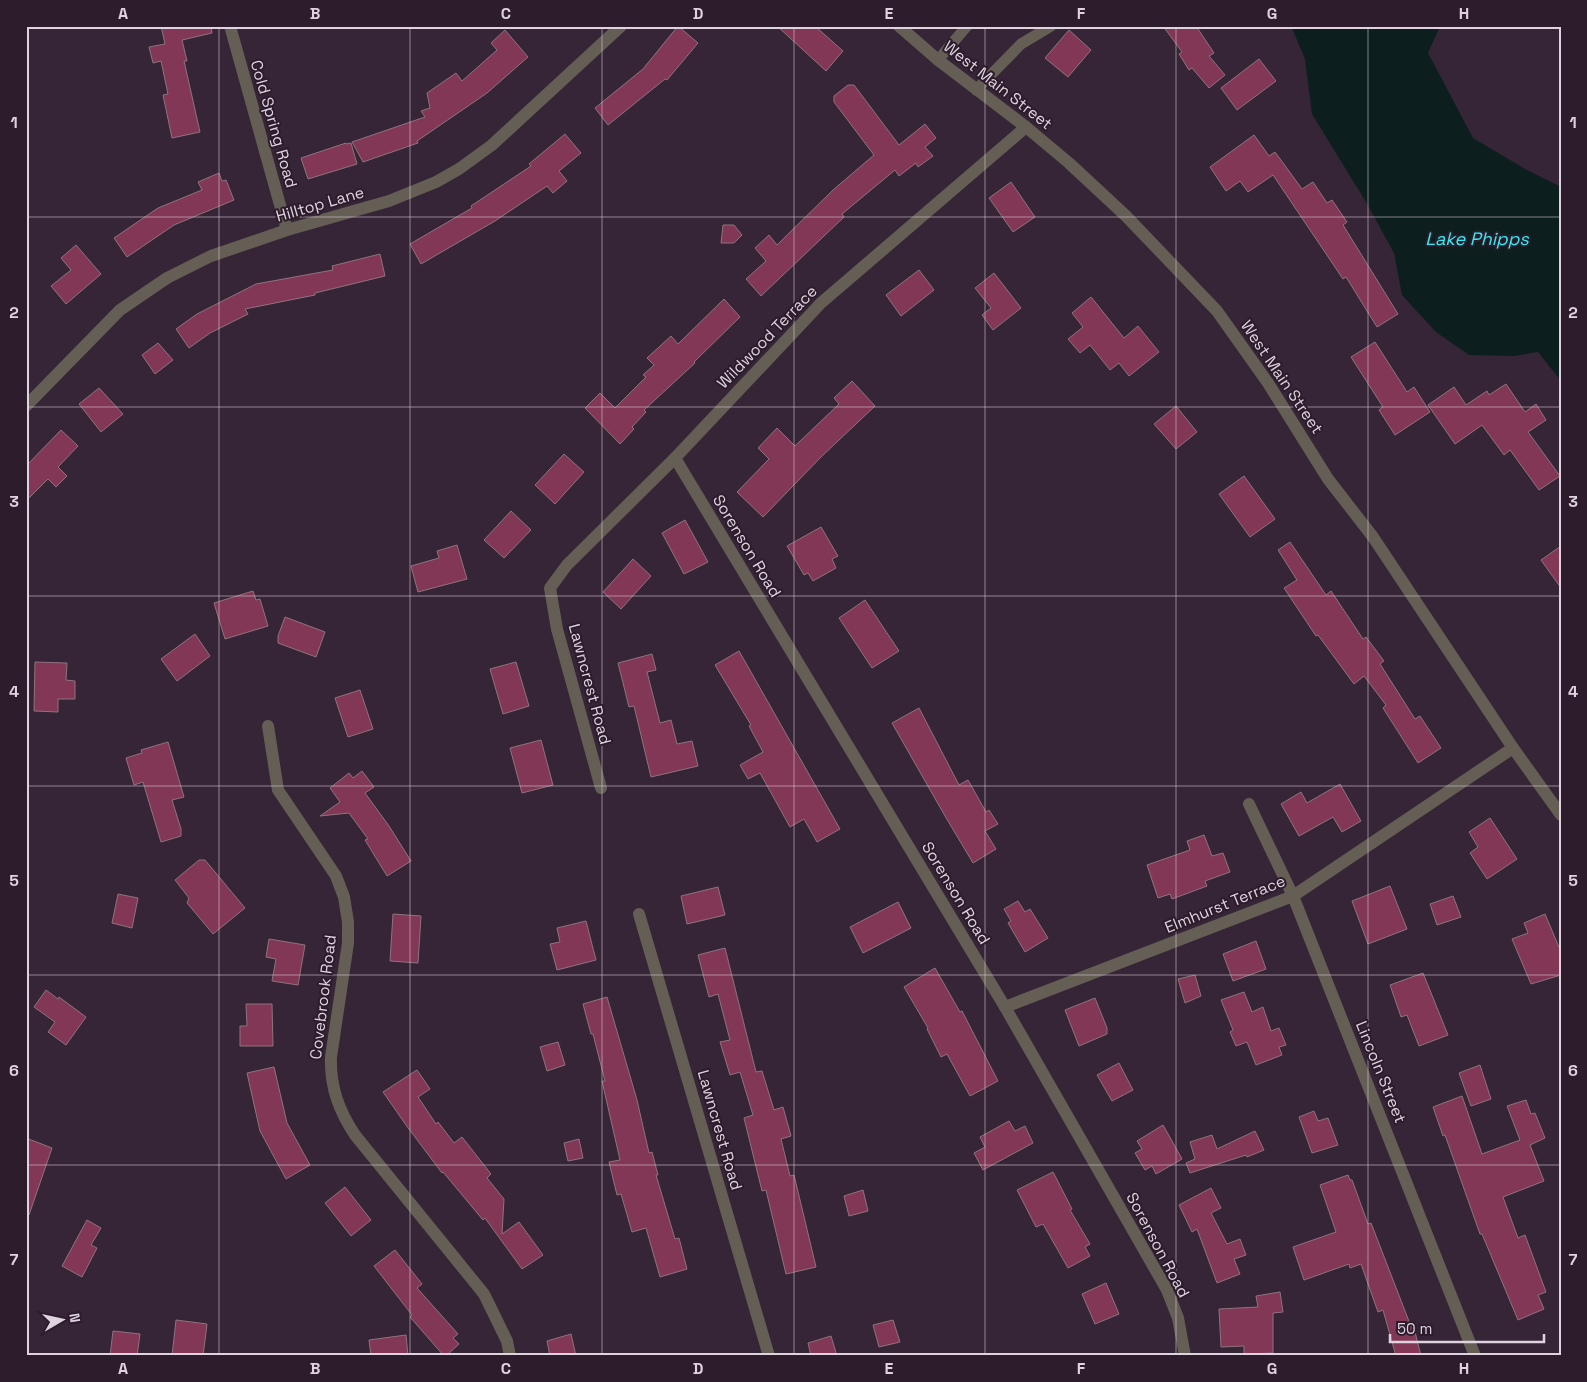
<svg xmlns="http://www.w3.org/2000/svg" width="1587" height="1382" font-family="'Space Grotesk',sans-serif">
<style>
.water{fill:#0d1e1e}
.building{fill:#823757;stroke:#8f737d}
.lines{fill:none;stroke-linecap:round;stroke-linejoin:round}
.service{stroke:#645e54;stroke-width:11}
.minor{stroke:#645e54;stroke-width:12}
.tertiary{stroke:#645e54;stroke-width:12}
.grid{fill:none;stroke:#ded3de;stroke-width:1;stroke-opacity:0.55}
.labels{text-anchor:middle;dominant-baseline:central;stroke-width:4;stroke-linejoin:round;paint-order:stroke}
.street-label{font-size:16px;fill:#ded3de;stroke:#2c1c2c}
.water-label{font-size:18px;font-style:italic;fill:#31edef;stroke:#2c1c2c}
.neatline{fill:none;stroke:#ded3de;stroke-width:2}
.grid-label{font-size:16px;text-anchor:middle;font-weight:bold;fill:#ded3de}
</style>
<rect width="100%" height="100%" fill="#362536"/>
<path class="water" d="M1291,26H1440L1428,53L1473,138L1525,169L1561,187V381L1538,352L1514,356L1469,355L1436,332L1402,295L1394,253L1366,202L1312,114L1305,59Z"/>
<g class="building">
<path d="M161,26H211L212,33L182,40L187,61H184L200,132L172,138L163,95L168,94L161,61L153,63L149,47L165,44Z"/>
<path d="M678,26L698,43L667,80L665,79L608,125L595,108L643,69Z"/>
<path d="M777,26H815L843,51L826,71Z"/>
<path d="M1163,26H1196L1214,53L1209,56L1225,75L1209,88L1192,68L1189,70L1179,54L1182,52Z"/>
<path d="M505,30L528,57L487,93L417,141L418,143L363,162L352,142L425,117L421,111L430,108L427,93L456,73L462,81L497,50L491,43Z"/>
<path d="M1069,30L1091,50L1068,77L1045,58Z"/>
<path d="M1259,59L1276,81L1237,110L1221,88Z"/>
<path d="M848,85H854L899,145L925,124L936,138L925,147L933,156L918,167L916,163L899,176L895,170L842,214L844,217L761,296L746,279L766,261L755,248L769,235L777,245L833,190L874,155L834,102V96Z"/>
<path d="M565,134L581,153L559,171L567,181L553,193L547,186L495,221L421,264L410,244L472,208L471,206L531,166L529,164Z"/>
<path d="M1254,135L1269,156L1275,152L1302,189L1313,182L1327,203L1332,200L1347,222L1343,225L1398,314L1377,327L1346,277L1343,279L1273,175L1248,192L1240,181L1226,191L1210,167Z"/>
<path d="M346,143V144L351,143L357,164L308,179L301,158Z"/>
<path d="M219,173L222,181L226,180L234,200L174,225L127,257L114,238L158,208L202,190L198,182Z"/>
<path d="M1011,182L1035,217L1013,232L989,198Z"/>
<path d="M723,225H734L742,235L734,243H721Z"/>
<path d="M76,245L101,274L66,304L51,286L71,270L61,258Z"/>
<path d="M380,254L385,276L315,293V295L245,309L248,314L210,333L189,348L176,329L197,314L256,284L333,270L332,266Z"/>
<path d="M919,270L934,290L901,316L886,295Z"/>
<path d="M994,273L1021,308L993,330L982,315L991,308L975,288Z"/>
<path d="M1091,297L1124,338L1138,326L1159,352L1129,376L1119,363L1110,370L1090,345L1080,353L1068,339L1083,327L1072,313Z"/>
<path d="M724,299L740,317L694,362L695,363L644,410L646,412L632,427L634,429L620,444L585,408L600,393L615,408L646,377L643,375L654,365L647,358L671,336L678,344Z"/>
<path d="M1375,342L1407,392L1414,387L1430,412L1395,435L1379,410L1383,407L1351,357Z"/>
<path d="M158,343L173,360L155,374L142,355Z"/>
<path d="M852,381L875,406L821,457L763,517L737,492L769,459L758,448L777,428L795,446L839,404L834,398Z"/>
<path d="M1506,384L1525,412L1536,404L1546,420L1528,432L1560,476L1539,490L1510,450L1504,455L1482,425L1455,444L1428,405L1454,387L1466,405L1487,391L1489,395Z"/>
<path d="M99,388L123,414L101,432L79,404Z"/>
<path d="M1176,406L1197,432L1176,449L1154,424Z"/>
<path d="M61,430L78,446L58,467L67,476L56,487L48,479L26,501V466Z"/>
<path d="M564,454L584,472L555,504L535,485Z"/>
<path d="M1244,476L1275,519L1250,537L1219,494Z"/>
<path d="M511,511L531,530L504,558L484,540Z"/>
<path d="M685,520L708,562L684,574L662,533Z"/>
<path d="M821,527L838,556L832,559L836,568L813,581L808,573L804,575L787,546Z"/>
<path d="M1290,542L1326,595L1331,591L1363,639L1366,637L1384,661L1380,664L1415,719L1420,716L1441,748L1418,763L1383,708L1386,705L1364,676L1354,684L1318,635L1316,636L1284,588L1297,580L1278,550Z"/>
<path d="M457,545L467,579L418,592L411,566L439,558L437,551Z"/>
<path d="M1561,546V588L1541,560Z"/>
<path d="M633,559L651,576L621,609L603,592Z"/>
<path d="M253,591L256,600L260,599L268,626L225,639L214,603Z"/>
<path d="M865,600L899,651L872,668L839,618Z"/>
<path d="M285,617L325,632L316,657L278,643V636Z"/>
<path d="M195,634L210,656L177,681L161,659Z"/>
<path d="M739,651L840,829L817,842L804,819L790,827L760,773L748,779L740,765L763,752L749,726L751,725L715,665Z"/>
<path d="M652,654L656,670L647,672L660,723L671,720L677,744L692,741L698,766L651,777L634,706L629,707L618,663Z"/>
<path d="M35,662L67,663L66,680L75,681V699H58V712L34,711Z"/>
<path d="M516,662L529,706L503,714L490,669Z"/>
<path d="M360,690L373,729L348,737L335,698Z"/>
<path d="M919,708L959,785L968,780L986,812L989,810L998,824L985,831L996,849L973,863L945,816L892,723Z"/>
<path d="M541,740L553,785L522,793L510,748Z"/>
<path d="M168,742L184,797L172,800L181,829V836L161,842L143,782L134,785L126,758L142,753L141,750Z"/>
<path d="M362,771L374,787L365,793L389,826L411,861L387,876L365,840L368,839L349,813L320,816L340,802L330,788L349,773L353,778Z"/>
<path d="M1340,784L1361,821L1342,832L1333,817L1299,836L1281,804L1301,792L1307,803Z"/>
<path d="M1490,818L1517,859L1487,879L1470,853L1478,847L1469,832Z"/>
<path d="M1204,835L1212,856L1223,853L1230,872L1205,881L1207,886L1172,899L1170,894L1158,898L1147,865L1190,850L1187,841Z"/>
<path d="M199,860H205L245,908L213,934L187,903L189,898L175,880Z"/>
<path d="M1390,886L1407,929L1368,944L1352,901Z"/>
<path d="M718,887L725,915L687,924L681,896Z"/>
<path d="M118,894L138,898L132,928L112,923Z"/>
<path d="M1453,896L1461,917L1437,925L1430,904Z"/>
<path d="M1018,901L1025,912L1030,909L1048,938L1025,952L1008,923L1011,921L1004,909Z"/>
<path d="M898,902L911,928L863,953L850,927Z"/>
<path d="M393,914L421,916L418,963L390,961Z"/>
<path d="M1545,914L1561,952V975L1531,984L1512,939L1528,933L1524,923Z"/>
<path d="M586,921L596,960L557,970L550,944L560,942L557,928Z"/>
<path d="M269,939L305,945L298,985L272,981L276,959L266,957Z"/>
<path d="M1256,941L1266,969L1233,981L1223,954Z"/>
<path d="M725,948L756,1072L762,1071L774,1110L783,1107L791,1136L781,1139L790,1176L794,1175L816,1267L786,1274L766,1190L762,1191L744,1118L753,1115L740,1072L730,1075L720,1042L730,1040L718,994L709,997L698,955Z"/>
<path d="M935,968L960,1012L962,1011L998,1081L970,1096L947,1054L941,1057L927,1029L928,1028L904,987Z"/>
<path d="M1423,973L1448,1035L1419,1046L1407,1015L1401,1017L1390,985Z"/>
<path d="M1195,975L1201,996L1185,1003L1178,979Z"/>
<path d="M46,990L58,999L59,997L86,1017L66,1045L48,1032L55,1022L34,1007Z"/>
<path d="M1244,992L1252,1012L1263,1007L1271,1031L1279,1028L1286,1045L1279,1047L1282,1055L1256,1065L1247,1042L1236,1046L1230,1032L1233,1030L1221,1000Z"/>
<path d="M607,997L637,1100L649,1153L652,1152L658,1175H656L675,1239L679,1238L687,1269L660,1277L646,1228L632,1232L621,1194L617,1195L609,1162L620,1160L602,1081H605L593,1034H591L583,1004Z"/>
<path d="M1095,998L1107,1028V1034L1079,1046L1065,1010Z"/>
<path d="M246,1004H272L273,1046H240V1026H247Z"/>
<path d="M558,1042L565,1065L547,1071L540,1047Z"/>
<path d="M1119,1063L1133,1090L1112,1101L1097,1075Z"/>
<path d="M1480,1065L1491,1099L1471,1106L1459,1073Z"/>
<path d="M274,1067L287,1123L310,1165L286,1179L260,1131L247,1073Z"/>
<path d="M417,1070L430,1089L418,1097L436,1124L438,1122L454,1143L462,1137L491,1174L487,1178L504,1199L502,1234L519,1222L543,1255L522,1269L485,1218L483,1220L443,1172L442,1173L406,1125L383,1092Z"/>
<path d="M1462,1096L1482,1154L1520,1140L1507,1106L1526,1100L1531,1114L1535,1113L1545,1138L1530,1145L1544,1181L1503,1197L1518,1238L1525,1235L1546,1292L1538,1295L1544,1309L1518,1320L1482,1234H1480L1445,1135L1443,1136L1433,1107Z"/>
<path d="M1314,1111L1318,1121L1328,1118L1338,1145L1312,1153L1299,1117Z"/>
<path d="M1009,1121L1015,1131L1025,1126L1033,1143L983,1170L974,1153L985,1147L980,1137Z"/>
<path d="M1163,1125L1182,1159L1156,1174L1152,1166L1145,1170L1135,1153L1142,1149L1137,1141Z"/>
<path d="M1255,1131L1264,1150L1247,1157L1246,1155L1190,1173L1186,1163L1195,1159L1190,1142L1212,1135L1217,1149Z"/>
<path d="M26,1138L52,1148L29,1215L26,1214Z"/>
<path d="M579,1139L583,1158L568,1161L564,1143Z"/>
<path d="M1053,1172L1072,1209L1070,1210L1090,1244L1085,1247L1090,1256L1068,1268L1043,1224L1036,1227L1017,1190Z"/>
<path d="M1348,1175L1350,1180H1352L1368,1224L1371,1223L1412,1329L1414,1328L1421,1356H1396L1383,1310L1378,1312L1361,1264L1350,1268L1349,1264L1304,1280L1293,1247L1336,1232L1320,1185Z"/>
<path d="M345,1187L371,1220L351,1236L325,1203Z"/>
<path d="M1211,1188L1221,1208L1211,1213L1227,1244L1240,1239L1246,1255L1234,1259L1240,1274L1217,1283L1197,1229L1192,1232L1179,1205Z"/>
<path d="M863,1190L868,1211L849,1216L844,1196Z"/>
<path d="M87,1220L101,1228L91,1245L97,1248L82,1277L62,1266Z"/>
<path d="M395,1250L422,1284L417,1288L458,1334L453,1338L459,1344L446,1356H444L410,1317L412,1315L374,1266Z"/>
<path d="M1106,1283L1119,1314L1095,1324L1082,1294Z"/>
<path d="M1280,1292L1283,1312L1273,1313V1353L1244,1354V1346L1221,1347L1219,1309L1258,1307L1256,1296Z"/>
<path d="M176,1320L207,1324L203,1356H172Z"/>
<path d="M893,1320L900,1342L879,1347L873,1325Z"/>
<path d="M113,1331L140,1334L137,1356H110Z"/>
<path d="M571,1334L576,1356H550L547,1341Z"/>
<path d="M406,1335L408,1356H371L369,1340Z"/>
<path d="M831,1336L837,1356H811L808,1343Z"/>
</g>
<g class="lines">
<g class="service">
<path d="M938,60L967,26"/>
<path d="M976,90L1021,44L1051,26"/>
</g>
<g class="minor">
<path d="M230,26L287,230"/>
<path d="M26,406L120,310L167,278L211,256L287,230L389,201L436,182L459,169L492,145L621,26"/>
<path d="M675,458L1005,1007L1167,1290L1178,1318L1185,1356"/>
<path d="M268,726L278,790L336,876L344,897L348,922V943L331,1057C330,1087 339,1111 355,1135L484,1294L507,1341L510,1356"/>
<path d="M601,788L557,629L550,588L567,565L675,458L821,303L1026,127"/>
<path d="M1249,804L1293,896L1475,1356"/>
<path d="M639,914L769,1356"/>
<path d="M1005,1007L1293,896L1513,748"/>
</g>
<path class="tertiary" d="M899,26L938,60L1026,127L1069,163L1126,216L1217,311L1268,383L1328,479L1373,537L1513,748L1561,815"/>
</g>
<path class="grid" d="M219,26V1356M410,26V1356M602,26V1356M794,26V1356M985,26V1356M1176,26V1356M1368,26V1356M26,217H1561M26,407H1561M26,596H1561M26,786H1561M26,975H1561M26,1165H1561"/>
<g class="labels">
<g class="street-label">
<text transform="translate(998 85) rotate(38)">West Main Street</text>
<text transform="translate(274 124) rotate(74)">Cold Spring Road</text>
<text transform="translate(320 204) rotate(-16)">Hilltop Lane</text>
<text transform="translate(767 337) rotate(-46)">Wildwood Terrace</text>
<text transform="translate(1282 377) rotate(56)">West Main Street</text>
<text transform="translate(747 546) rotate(59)">Sorenson Road</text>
<text transform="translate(590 684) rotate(75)">Lawncrest Road</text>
<text transform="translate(956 893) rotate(59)">Sorenson Road</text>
<text transform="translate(1225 904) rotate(-22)">Elmhurst Terrace</text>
<text transform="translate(323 997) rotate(-83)">Covebrook Road</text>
<text transform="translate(1381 1072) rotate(68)">Lincoln Street</text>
<text transform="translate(720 1130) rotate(74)">Lawncrest Road</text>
<text transform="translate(1158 1245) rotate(62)">Sorenson Road</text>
</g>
<g class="water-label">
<text x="1477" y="238">Lake Phipps</text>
</g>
</g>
<rect width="1587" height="1382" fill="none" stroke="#2c1c2c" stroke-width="55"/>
<g transform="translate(62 1320) rotate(81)" stroke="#2c1c2c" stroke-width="4" paint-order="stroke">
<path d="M0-4L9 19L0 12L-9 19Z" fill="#ded3de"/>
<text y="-8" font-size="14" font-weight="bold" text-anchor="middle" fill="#ded3de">N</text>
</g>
<path d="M1390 1334v8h154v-8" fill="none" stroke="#ded3de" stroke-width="2.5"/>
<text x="1397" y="1334" font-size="15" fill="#ded3de" stroke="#2c1c2c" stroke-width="4" paint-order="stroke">50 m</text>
<rect x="28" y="28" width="1532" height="1326" class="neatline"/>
<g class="grid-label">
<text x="123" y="19">A</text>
<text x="315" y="19">B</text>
<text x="506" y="19">C</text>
<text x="698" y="19">D</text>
<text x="889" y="19">E</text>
<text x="1081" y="19">F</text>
<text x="1272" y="19">G</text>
<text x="1464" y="19">H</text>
<text x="14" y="128">1</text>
<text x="1573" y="128">1</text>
<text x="14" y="318">2</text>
<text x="1573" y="318">2</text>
<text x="14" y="507">3</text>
<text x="1573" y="507">3</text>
<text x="14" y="697">4</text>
<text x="1573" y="697">4</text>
<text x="14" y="886">5</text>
<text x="1573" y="886">5</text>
<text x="14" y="1076">6</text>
<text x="1573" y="1076">6</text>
<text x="14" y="1265">7</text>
<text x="1573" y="1265">7</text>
<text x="123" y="1374">A</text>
<text x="315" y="1374">B</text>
<text x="506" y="1374">C</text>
<text x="698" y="1374">D</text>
<text x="889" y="1374">E</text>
<text x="1081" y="1374">F</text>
<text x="1272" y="1374">G</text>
<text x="1464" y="1374">H</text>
</g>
</svg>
